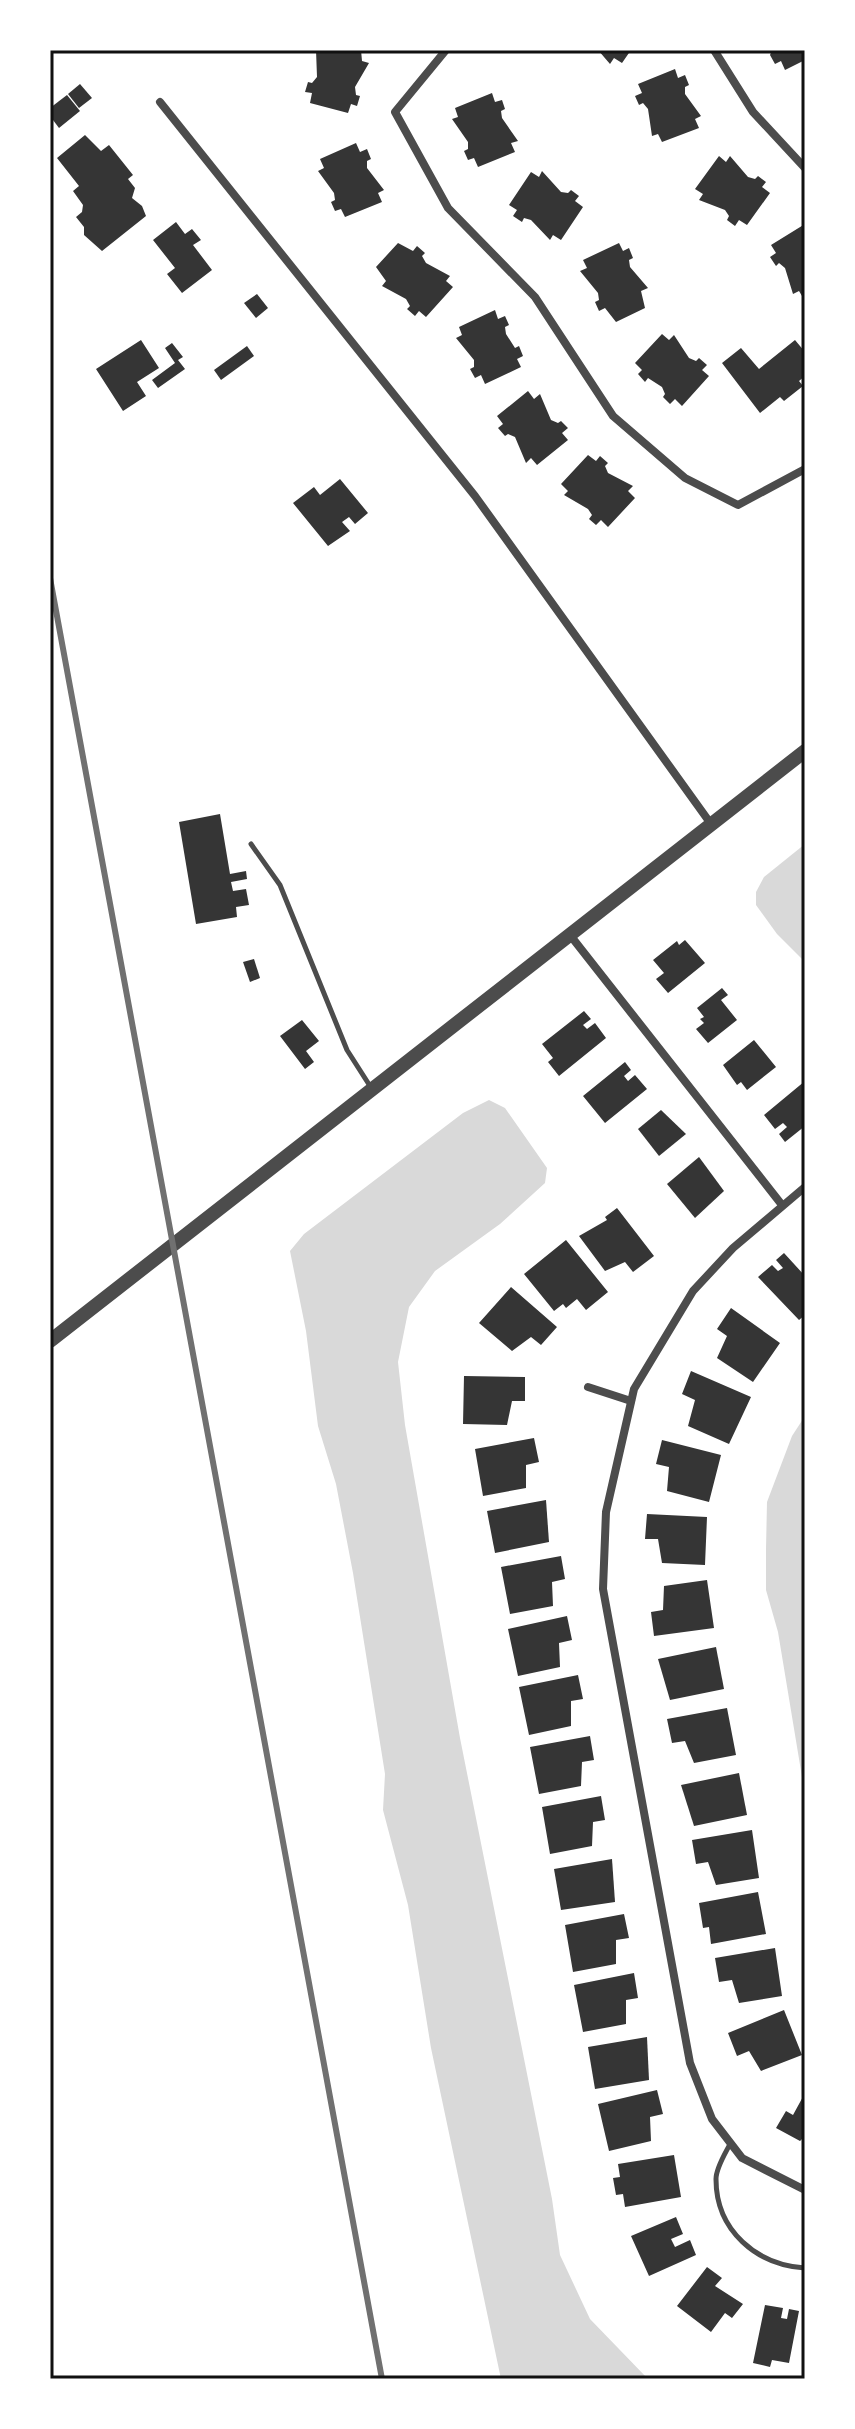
<svg xmlns="http://www.w3.org/2000/svg" width="855" height="2429" font-family="'Fira Sans Condensed',sans-serif">
<style>
.water{fill:#d9d9d9}
.building{fill:#353535}
.lines{fill:none;stroke-linecap:round;stroke-linejoin:round}
.service{stroke:#4c4c4c;stroke-width:5}
.minor{stroke:#4c4c4c;stroke-width:8}
.tertiary{stroke:#4c4c4c;stroke-width:14}
.rail{stroke:#707070;stroke-width:6}
.neatline{fill:none;stroke:#111;stroke-width:3}
</style>
<rect width="100%" height="100%" fill="#fff"/>
<g class="water">
<path d="M805,844V962L777,934L756,905V892L764,877Z"/>
<path d="M489,1100L505,1108L547,1168L545,1183L500,1224L435,1271L409,1307L398,1362L405,1425L460,1738L552,2199L560,2255L590,2319L648,2379H501L431,2048L408,1905L383,1810L385,1774L353,1573L336,1484L318,1426L306,1331L290,1251L304,1234L463,1113Z"/>
<path d="M805,1416V1795L778,1632L766,1590V1549L767,1502L792,1436Z"/>
</g>
<g class="building">
<path d="M316,50H361L362,61L369,63L355,87L356,95L360,96L357,106L351,104L348,113L310,103L312,93L305,92L308,82L312,83L317,77Z"/>
<path d="M598,50H631L622,63L614,58L610,64Z"/>
<path d="M772,50H805V60L785,70L781,61L775,64L770,55Z"/>
<path d="M675,69L678,78L685,75L689,85L685,87V94L701,116L695,119L699,128L662,142L658,134L652,136L648,109L643,103L639,105L635,96L642,93L638,84Z"/>
<path d="M80,84L92,98L79,108L68,94Z"/>
<path d="M492,93L495,102L502,100L505,109L501,111L502,118L518,141L511,143L515,152L478,167L474,158L468,160L464,151L468,149V142L452,119L458,117L455,108Z"/>
<path d="M67,95L80,111L59,128L50,116V108Z"/>
<path d="M85,135L101,151L109,145L133,175L128,179L135,188L132,198L142,206L146,216L102,251L84,235V227L76,217L82,212L83,205L73,191L79,186L57,158Z"/>
<path d="M356,143L360,152L367,149L371,159L367,161V168L384,190L378,193L382,202L345,217L341,209L335,211L331,202L335,200L334,193L318,171L324,168L320,159Z"/>
<path d="M719,156L726,162L730,156L748,177L755,179L758,176L766,182L762,187L770,193L747,225L739,220L735,226L727,220L729,216L725,210L699,200L703,194L695,189Z"/>
<path d="M542,171L561,192L568,193L571,190L579,196L575,201L583,207L561,240L553,235L550,240L531,220L524,218L522,222L513,216L517,210L509,205L531,172L539,177Z"/>
<path d="M176,222L185,234L192,229L201,240L193,245L212,270L182,293L167,274L175,268L153,240Z"/>
<path d="M805,224V301L799,291L793,294L785,268L779,263L776,266L770,257L776,253L771,245Z"/>
<path d="M398,243L413,251L417,246L425,253L422,256L426,263L450,276L446,281L453,287L426,317L419,311L415,316L407,309L410,306L406,299L382,286L386,281L376,267Z"/>
<path d="M619,243L623,251L629,248L633,258L629,260L630,267L648,288L641,291L645,308L616,322L605,308L599,311L595,302L599,300L598,293L580,271L587,268L583,260Z"/>
<path d="M257,294L268,308L256,318L244,303Z"/>
<path d="M495,310L498,319L505,316L509,325L505,327L506,334L515,348L519,346L523,356L517,359L521,367L485,384L481,375L475,378L470,369L474,367V360L456,338L462,335L459,327Z"/>
<path d="M662,334L669,340L674,335L689,358L696,361L699,358L707,365L702,370L709,376L682,406L675,399L670,404L663,397L665,394L662,387L648,378L645,382L638,374L642,370L635,363Z"/>
<path d="M141,340L159,368L137,382L146,396L123,411L96,369Z"/>
<path d="M795,340L805,352V376L799,381L803,386L784,401L780,397L760,413L722,363L741,348L759,369Z"/>
<path d="M172,343L183,357L178,360L185,369L158,388L152,380L175,363L165,348Z"/>
<path d="M247,346L254,356L221,380L214,370Z"/>
<path d="M528,391L534,399L540,394L551,420L558,423L561,421L568,428L562,433L568,440L537,465L531,458L526,463L515,437L508,434L505,436L498,428L503,424L497,416Z"/>
<path d="M588,455L596,461L600,456L608,463L605,466L608,473L633,486L628,491L635,498L608,527L601,520L596,525L589,519L592,515L588,509L564,495L568,491L561,484Z"/>
<path d="M340,479L368,513L355,524L349,517L342,522L350,531L328,546L293,503L314,487L320,495Z"/>
<path d="M220,814L230,874L246,871L247,879L231,882L233,891L246,889L249,905L236,907L237,917L196,924L179,822Z"/>
<path d="M685,940L705,963L668,993L656,979L664,973L653,960L677,941L679,945Z"/>
<path d="M254,959L260,978L250,982L243,962Z"/>
<path d="M722,988L728,995L721,1000L737,1020L708,1043L696,1029L704,1023L700,1019L704,1017L697,1008Z"/>
<path d="M584,1011L591,1019L583,1025L587,1029L595,1023L606,1038L559,1076L548,1062L553,1058L542,1044Z"/>
<path d="M302,1020L319,1041L306,1051L314,1062L305,1069L280,1036Z"/>
<path d="M754,1040L776,1067L747,1090L741,1082L737,1085L723,1065Z"/>
<path d="M625,1062L631,1070L624,1076L628,1081L635,1075L647,1089L605,1123L583,1096Z"/>
<path d="M805,1081V1126L785,1142L779,1134L787,1127L783,1123L775,1129L764,1115Z"/>
<path d="M661,1110L686,1134L659,1156L638,1129Z"/>
<path d="M699,1157L724,1191L695,1218L667,1184Z"/>
<path d="M617,1208L654,1256L633,1272L625,1262L605,1271L579,1236L607,1220L605,1217Z"/>
<path d="M566,1240L608,1292L586,1310L577,1299L566,1308L563,1304L554,1311L524,1274Z"/>
<path d="M784,1253L805,1276V1315L799,1320L758,1277L772,1265L778,1271L783,1268L776,1260Z"/>
<path d="M511,1287L557,1327L541,1345L531,1337L512,1351L479,1323Z"/>
<path d="M731,1308L780,1343L753,1382L717,1358L727,1336L717,1329Z"/>
<path d="M691,1371L751,1397L729,1444L688,1426L695,1400L682,1394Z"/>
<path d="M464,1376L525,1377V1401H512L507,1425L463,1424Z"/>
<path d="M534,1438L539,1462L526,1465V1488L483,1496L475,1449Z"/>
<path d="M662,1440L721,1455L709,1502L667,1491L669,1467L656,1464Z"/>
<path d="M546,1500L549,1542L495,1553L487,1511Z"/>
<path d="M647,1514L707,1517L705,1565L662,1563L658,1539H645Z"/>
<path d="M561,1556L565,1579L552,1582L553,1606L510,1614L501,1567Z"/>
<path d="M707,1580L714,1628L654,1636L651,1612L663,1610L664,1586Z"/>
<path d="M567,1616L572,1640L559,1643L560,1667L518,1676L508,1629Z"/>
<path d="M716,1647L724,1689L670,1700L658,1659Z"/>
<path d="M578,1675L583,1699L571,1701V1726L529,1735L519,1687Z"/>
<path d="M727,1708L736,1755L694,1763L685,1741L672,1743L667,1719Z"/>
<path d="M590,1736L594,1760L582,1762L581,1786L539,1794L530,1747Z"/>
<path d="M739,1773L747,1815L694,1826L681,1785Z"/>
<path d="M601,1796L605,1820L593,1822L592,1846L550,1854L542,1807Z"/>
<path d="M752,1830L759,1878L716,1885L708,1862L696,1864L692,1840Z"/>
<path d="M612,1859L615,1902L561,1910L554,1869Z"/>
<path d="M758,1892L766,1934L711,1944L709,1927L703,1928L699,1903Z"/>
<path d="M624,1914L629,1938L616,1940V1964L573,1972L565,1925Z"/>
<path d="M775,1948L782,1996L739,2003L732,1980L719,1982L715,1958Z"/>
<path d="M634,1973L638,1998L626,2000V2024L583,2032L574,1985Z"/>
<path d="M784,2010L802,2055L761,2071L749,2051L737,2056L728,2033Z"/>
<path d="M647,2037L649,2080L595,2089L588,2047Z"/>
<path d="M657,2090L663,2114L650,2117L651,2141L609,2151L598,2104Z"/>
<path d="M805,2093V2136L800,2141L776,2128L786,2111L793,2115Z"/>
<path d="M674,2155L681,2197L625,2207L623,2194L616,2195L613,2178L620,2177L618,2164Z"/>
<path d="M676,2217L683,2234L671,2239L675,2247L690,2240L696,2255L649,2276L631,2236Z"/>
<path d="M707,2267L722,2278L715,2286L743,2304L732,2318L725,2313L711,2332L677,2306Z"/>
<path d="M765,2305L783,2308L781,2318L787,2319L789,2309L799,2311L789,2363L772,2360L770,2367L753,2363Z"/>
</g>
<g class="lines">
<g class="service">
<path d="M251,844L280,885L347,1050L370,1086"/>
<path d="M730,2144C725,2154 716,2168 716,2179C716,2231 757,2265 805,2268"/>
</g>
<g class="minor">
<path d="M446,50L395,112L448,208L535,297L613,416L685,478L738,505L805,469"/>
<path d="M714,50L753,112L805,168"/>
<path d="M160,102L475,496L711,824"/>
<path d="M570,935L782,1205"/>
<path d="M805,1187L733,1248L693,1291L634,1389L606,1512L603,1589L690,2063L712,2119L742,2158L805,2190"/>
<path d="M588,1387L631,1401"/>
</g>
<path class="tertiary" d="M50,1341L805,751"/>
<path class="rail" d="M50,578L382,2379"/>
</g>
<rect width="855" height="2429" fill="none" stroke="#ffffff" stroke-width="104"/>
<rect x="52" y="52" width="751" height="2325" class="neatline"/>
</svg>
